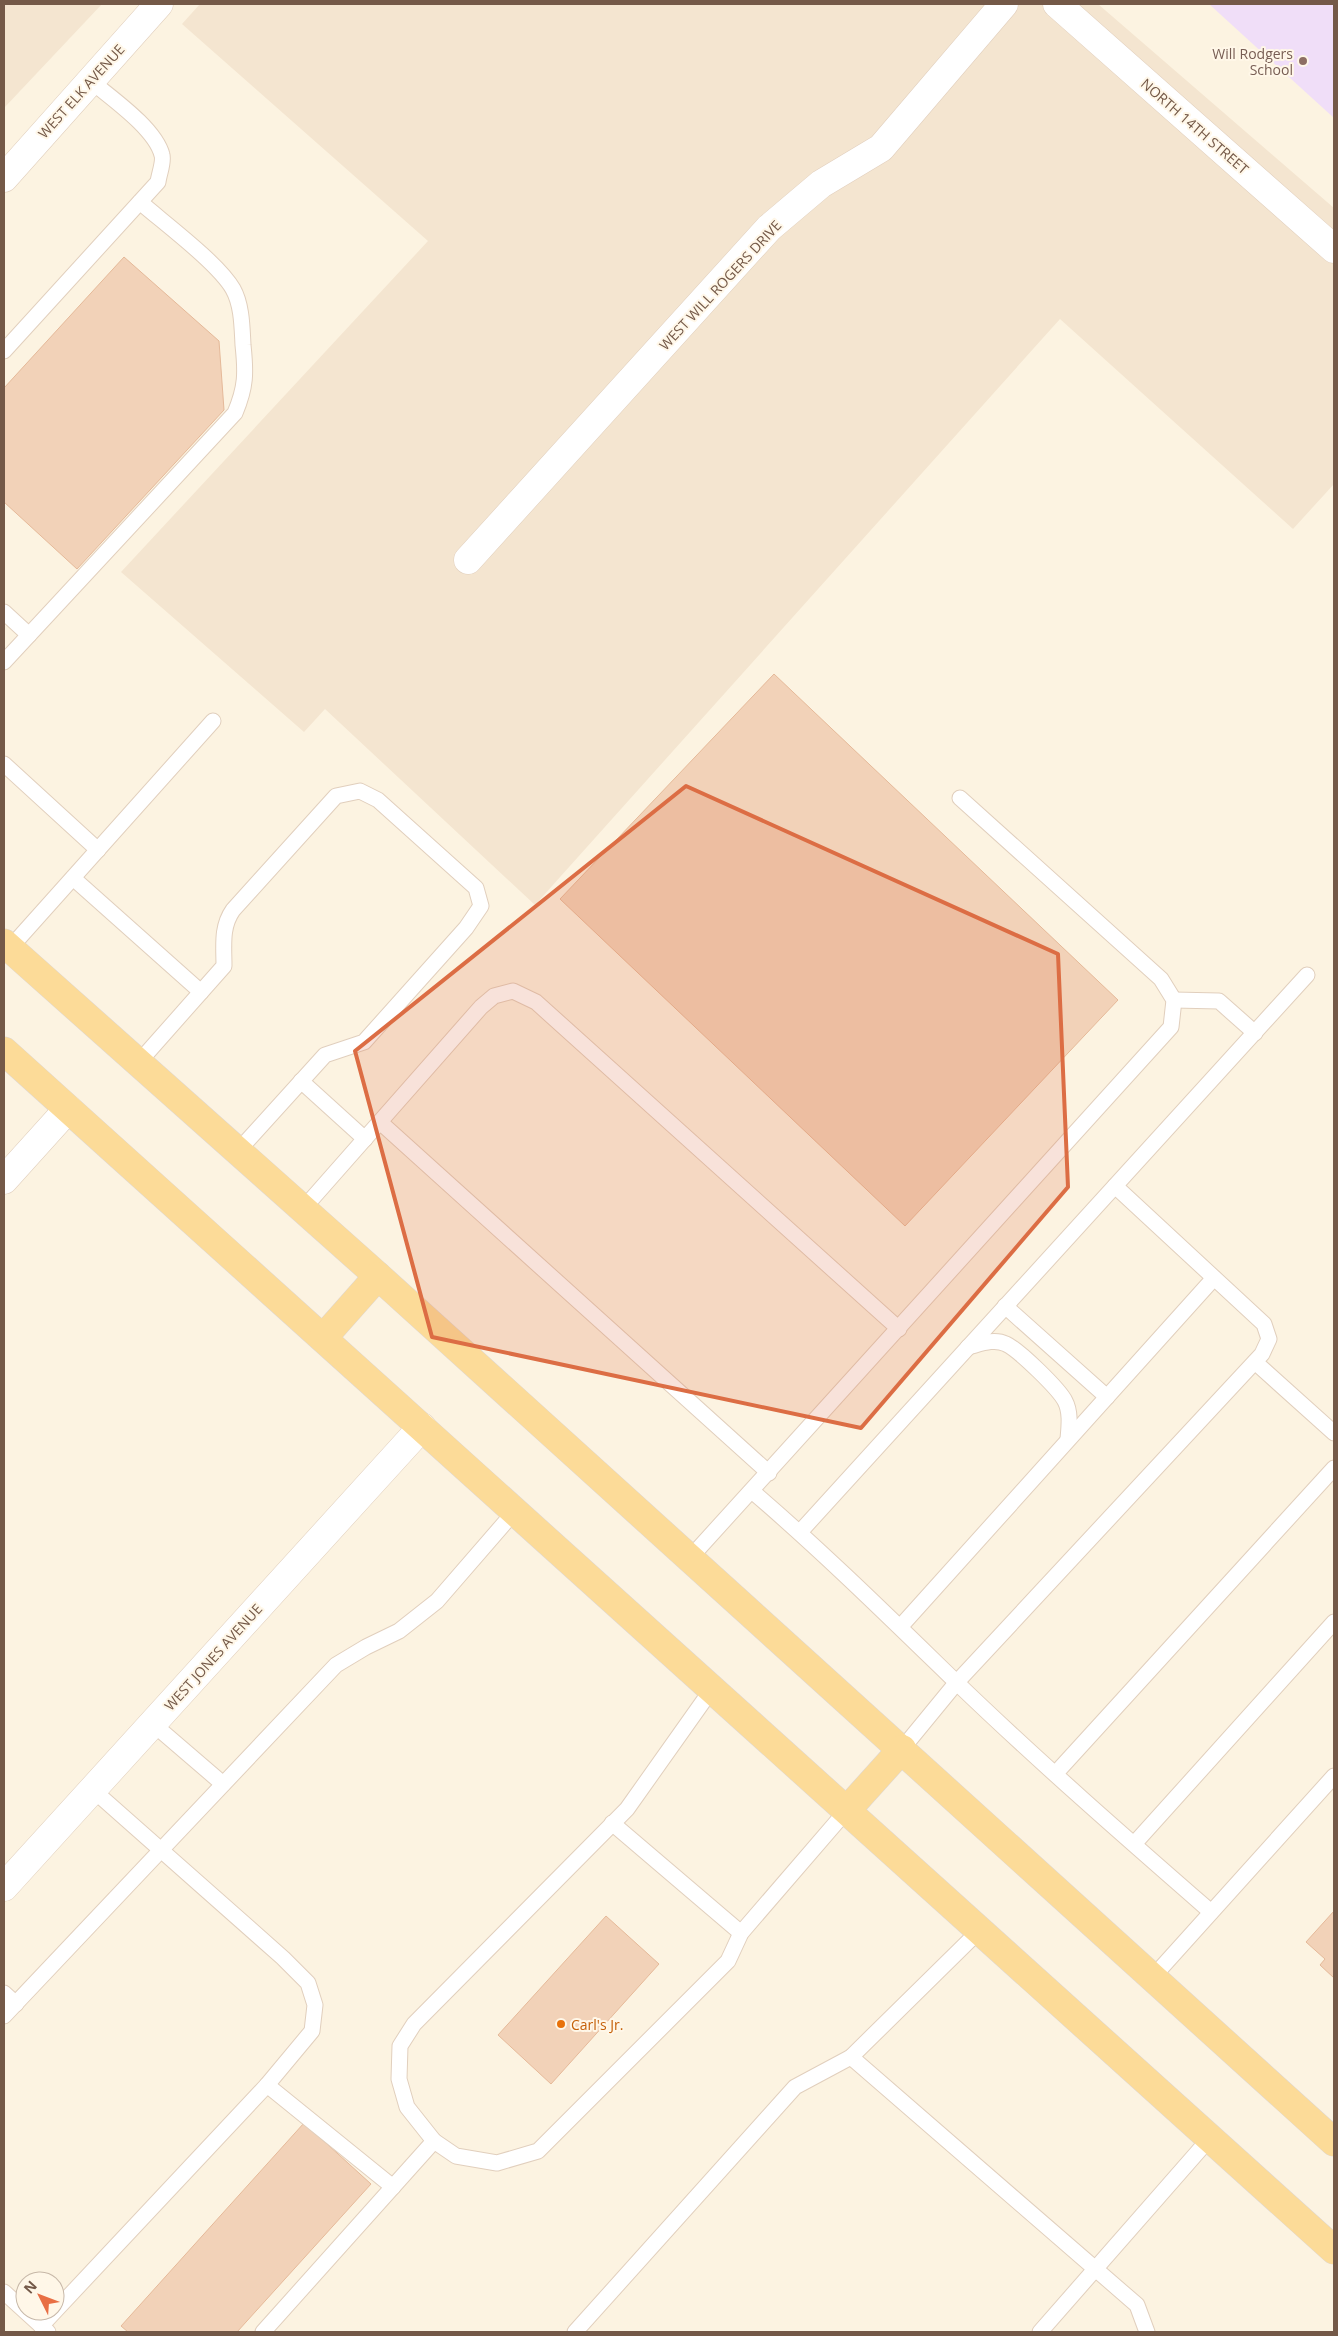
<svg xmlns="http://www.w3.org/2000/svg" width="1338" height="2336" font-family="'Open Sans',sans-serif">
<style>
.residential{fill:#f4e5d0}
.education{fill:#f0def8}
.building{fill:#f2d2b8;stroke:#e5b999}
.lines{fill:none;stroke-linecap:round;stroke-linejoin:round}
.service-casing{stroke:#e1cfbd;stroke-width:17}
.minor-casing{stroke:#e1cfbd;stroke-width:29}
.tertiary-casing{stroke:#e1cfbd;stroke-width:29}
.primary-casing{stroke:#ded7d3;stroke-width:29}
.service{stroke:#fff;stroke-width:15}
.minor{stroke:#fff;stroke-width:28}
.tertiary{stroke:#fff;stroke-width:28}
.primary{stroke:#fcdb98;stroke-width:28}
.marked{fill:#dc6d44;fill-opacity:0.2;stroke:#dc6d44;stroke-width:4;stroke-linejoin:round}
.education-dot{fill:#8d6e63;stroke:#fff7e8;stroke-width:2}
.food-dot{fill:#e8710a;stroke:#fff7e8;stroke-width:2}
.labels{text-anchor:middle;dominant-baseline:central;stroke-width:4;stroke-linejoin:round;paint-order:stroke}
.education-label{font-size:14px;fill:#785e54;stroke:#fff7e8;text-anchor:end}
.street-label{font-size:14px;fill:#745948;stroke:#fff7e8}
.food-label{font-size:14px;fill:#c56008;stroke:#fff7e8;text-anchor:start}
</style>
<rect width="100%" height="100%" fill="#fcf3e1"/>
<g class="residential">
<path d="M4,4H102L4,108Z"/>
<path d="M200,4H1098L1334,208V484L1293,529L1060,319L535,905L325,709L304,732L121,572L428,241L182,24Z"/>
</g>
<path class="education" d="M1209,4H1334V118Z"/>
<g class="building">
<path d="M124,257L219,341L224,410L77,569L4,502V388Z"/>
<path d="M774,674L1118,1000L905,1226L560,899Z"/>
<path d="M1334,1911V1978L1320,1965L1325,1959L1306,1942Z"/>
<path d="M606,1916L659,1964L551,2084L498,2035Z"/>
<path d="M304,2123L371,2184L237,2332H128L121,2326Z"/>
</g>
<g class="lines">
<g class="service-casing">
<g id="service">
<path d="M4,351L158,182C159,174 164,162 162,155C155,128 111,98 91,81"/>
<path d="M4,612L29,635"/>
<path d="M4,662L235,413C246,387 246,373 243,345C242,327 242,305 233,289C218,263 164,223 140,202"/>
<path d="M4,764L98,850"/>
<path d="M73,878L201,992"/>
<path d="M10,948L213,721"/>
<path d="M1174,1000L1219,1001L1255,1033"/>
<path d="M139,1062L224,966C224,946 221,927 233,910L336,796L360,791L378,800L476,888L481,906L466,928L364,1042L325,1055L238,1151"/>
<path d="M301,1081L365,1139"/>
<path d="M380,1122L769,1473"/>
<path d="M303,1209L481,1007L494,996L513,991L536,1002L899,1329"/>
<path d="M1005,1306L1107,1397"/>
<path d="M968,1347C980,1344 994,1338 1006,1344C1019,1350 1059,1389 1065,1401C1071,1412 1069,1427 1068,1439"/>
<path d="M1255,1362L1334,1433"/>
<path d="M752,1491C823,1552 889,1617 956,1682C1038,1761 1125,1837 1211,1912"/>
<path d="M800,1532L1307,975"/>
<path d="M690,1558L1171,1027L1174,1000L1161,979L960,798"/>
<path d="M901,1626L1214,1278"/>
<path d="M152,1723L223,1784"/>
<path d="M902,1749L957,1682L1262,1354L1269,1339L1264,1324L1115,1186"/>
<path d="M1056,1773L1334,1468"/>
<path d="M92,1789L283,1958L308,1983L315,2005L312,2031L267,2085"/>
<path d="M612,1823L741,1933"/>
<path d="M1134,1844L1334,1622"/>
<path d="M1153,1977L1334,1776"/>
<path d="M4,1993L16,2004"/>
<path d="M4,2016L336,1665L366,1647L399,1631L437,1601L515,1511"/>
<path d="M851,2057L1137,2305L1147,2332"/>
<path d="M434,2141L407,2107L399,2079L400,2046L414,2024L627,1809L712,1689"/>
<path d="M4,2292L48,2332"/>
<path d="M41,2326L267,2085L393,2187"/>
<path d="M263,2332L434,2141L456,2156L497,2163L538,2151L728,1961L741,1933L847,1810"/>
<path d="M575,2332L795,2087L851,2057L980,1930"/>
<path d="M1040,2332L1210,2138"/>
</g>
</g>
<g class="minor-casing">
<g id="minor">
<path d="M1057,4L1334,249"/>
<path d="M468,560L769,228L821,184L881,148L1004,4"/>
<path d="M4,1180L68,1109"/>
<path d="M4,1887L422,1427"/>
</g>
</g>
<g class="tertiary-casing">
<path id="tertiary" d="M4,178L159,4"/>
</g>
<g class="primary-casing">
<g id="primary">
<path d="M4,943L378,1276L1334,2142"/>
<path d="M4,1051L1334,2250"/>
<path d="M323,1338L378,1276"/>
<path d="M847,1810L902,1749"/>
</g>
</g>
<use href="#service" class="service"/>
<use href="#minor" class="minor"/>
<use href="#tertiary" class="tertiary"/>
<use href="#primary" class="primary"/>
</g>
<path class="marked" d="M686,786L1058,954L1068,1187L861,1428L432,1337L355,1051Z"/>
<circle class="education-dot" cx="1303" cy="61" r="5"/>
<circle class="food-dot" cx="561" cy="2024" r="5"/>
<g class="labels">
<g class="education-label">
<text x="1293" y="53">Will Rodgers<tspan x="1293" dy="16">School</tspan></text>
</g>
<g class="street-label">
<text transform="translate(81 91) rotate(-48)">WEST ELK AVENUE</text>
<text transform="translate(1195 126) rotate(41)">NORTH 14TH STREET</text>
<text transform="translate(720 285) rotate(-47)">WEST WILL ROGERS DRIVE</text>
<text transform="translate(213 1657) rotate(-48)">WEST JONES AVENUE</text>
</g>
<g class="food-label">
<text x="571" y="2024">Carl's Jr.</text>
</g>
</g>
<rect width="1338" height="2336" fill="none" stroke="#745948" stroke-width="10"/>
<g transform="translate(40 2296) rotate(312)"><circle r="24" fill="#fff7e8" stroke="#c7b8a8"/>
<path d="M0-4L9 19L0 12L-9 19Z" fill="#e86f44"/>
<text y="-8" font-size="14" font-weight="bold" text-anchor="middle" fill="#745948">N</text>
</g>
</svg>
